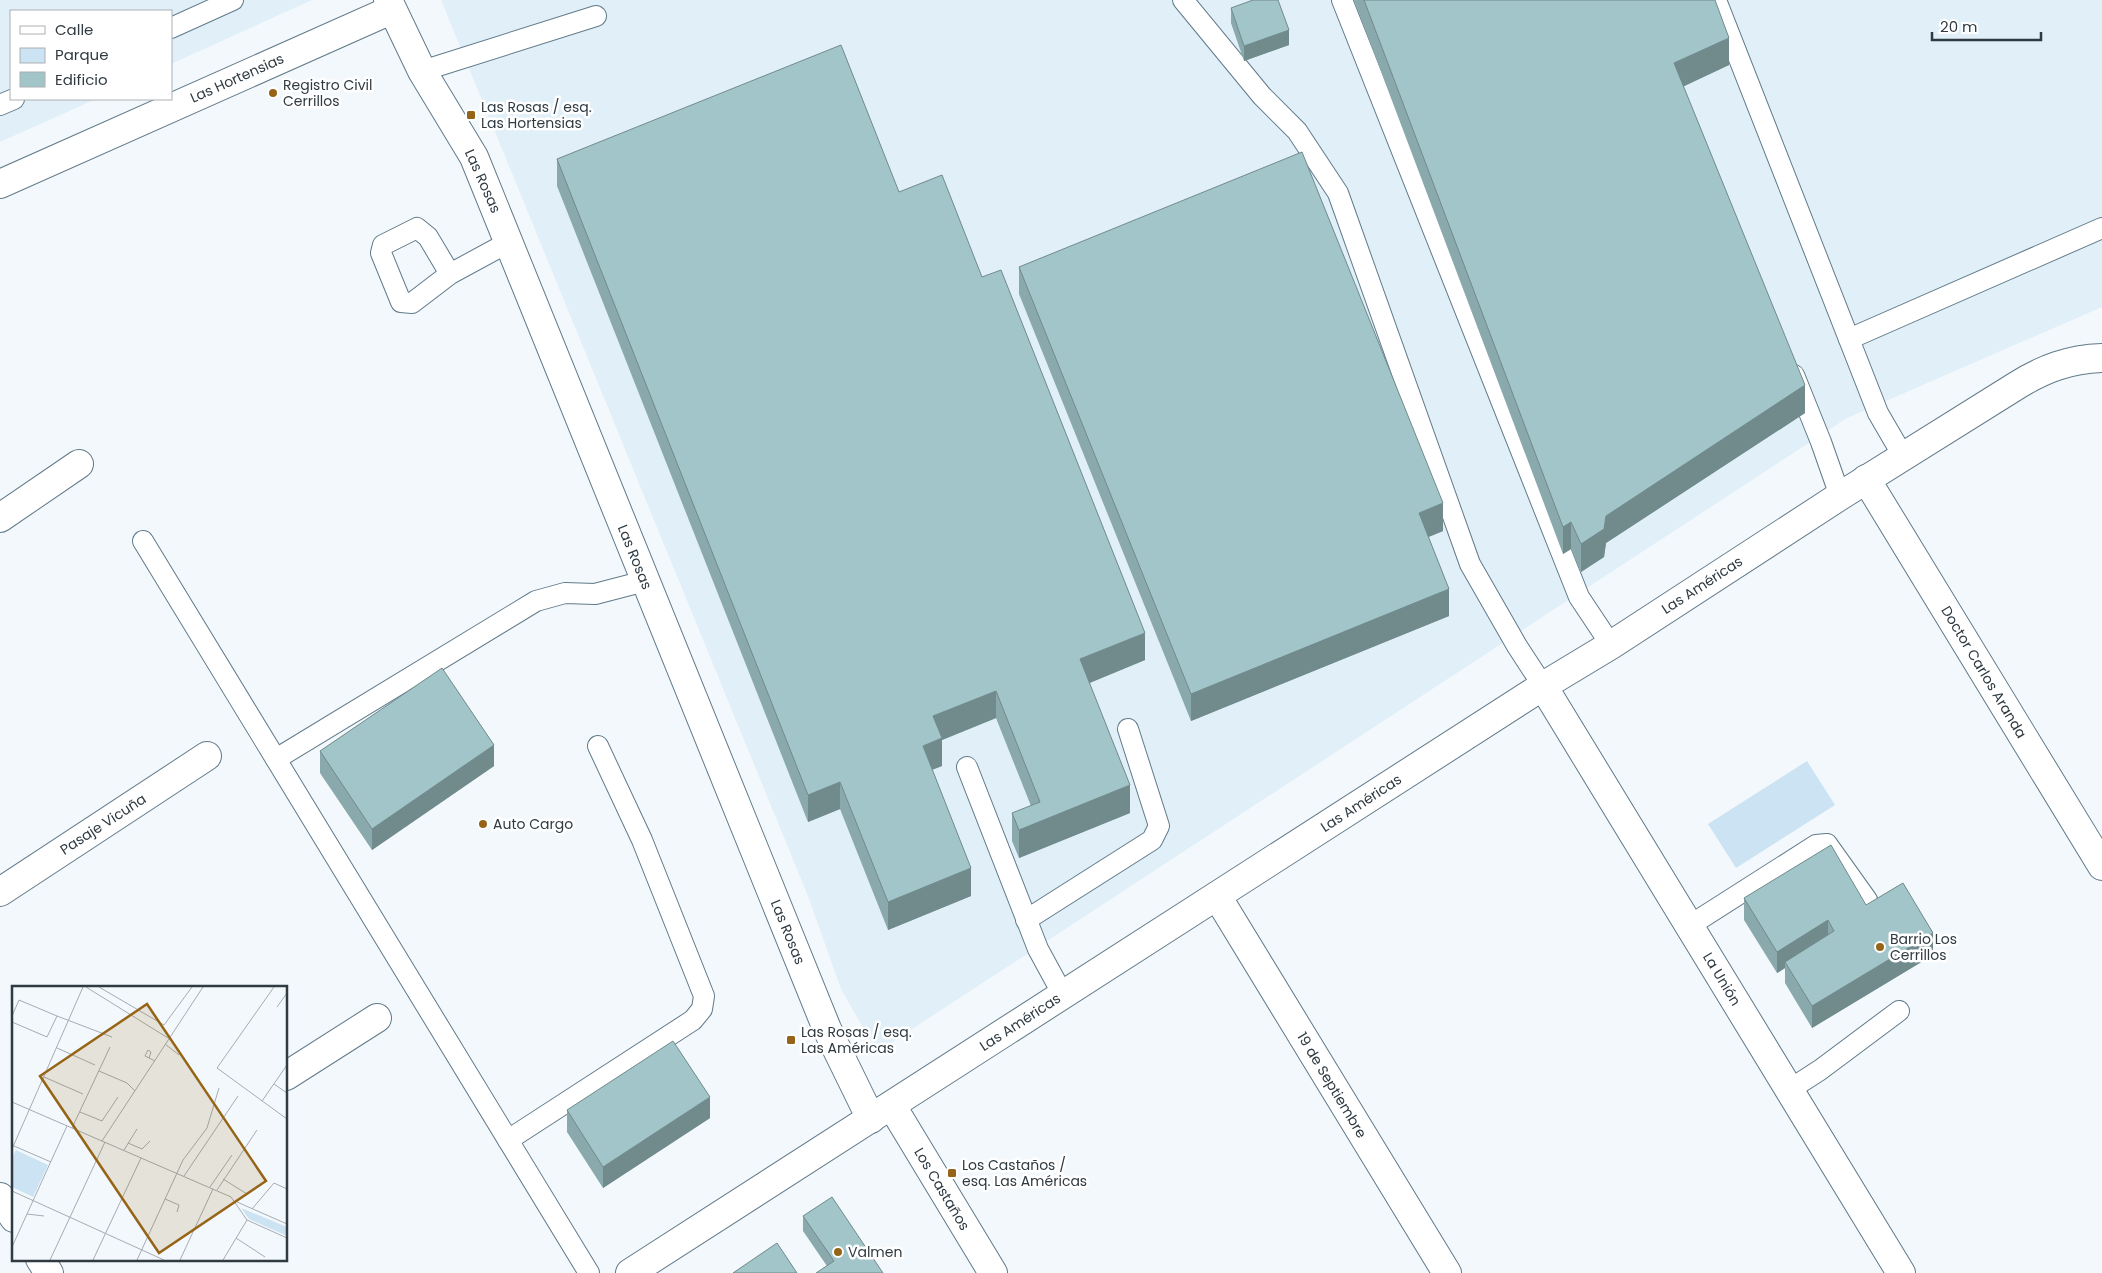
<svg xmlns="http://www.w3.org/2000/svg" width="2102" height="1273" font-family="Poppins,sans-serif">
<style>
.built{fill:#e0eff8}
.green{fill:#cbe3f2}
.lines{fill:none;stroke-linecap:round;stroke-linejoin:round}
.lane-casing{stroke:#607a8a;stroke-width:22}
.street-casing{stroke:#607a8a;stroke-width:30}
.secondary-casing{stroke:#607a8a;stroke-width:30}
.lane{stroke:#fff;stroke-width:20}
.street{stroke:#fff;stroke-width:28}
.secondary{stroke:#fff;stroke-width:28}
.wall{fill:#8aa9ac}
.shaded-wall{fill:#718a8c}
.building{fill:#a1c5c8;stroke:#718a8c}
.poi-dot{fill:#966417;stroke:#fff;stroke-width:2}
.labels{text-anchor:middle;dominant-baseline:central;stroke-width:5;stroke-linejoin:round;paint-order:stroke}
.street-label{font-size:14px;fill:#2f3a41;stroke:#fff}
.poi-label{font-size:14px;fill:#2f3a41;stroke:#fff;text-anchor:start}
.inset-road{fill:none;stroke:#a5acb1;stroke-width:1}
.view{fill:#966417;fill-opacity:0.15;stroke:#966417;stroke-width:2.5}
.inset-edge{fill:none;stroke:#2f3a41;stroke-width:2.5}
</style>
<rect width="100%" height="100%" fill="#f3f8fc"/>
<g class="built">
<path d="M0,0H312L171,64V11H11V99H96L0,142Z"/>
<path d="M441,0H2102V307L1847,418L877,1052L841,989L808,896Z"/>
</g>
<path class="green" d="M1807,761L1835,805L1736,868L1708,824Z"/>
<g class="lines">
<g class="lane-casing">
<g id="lane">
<path d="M1183,0L1262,96L1297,131L1338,193L1470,564L1517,646L1543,686"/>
<path d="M1342,0L1579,597L1611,645"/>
<path d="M1716,0L1878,413L1903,456"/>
<path d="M171,28L233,0"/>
<path d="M422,71L596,16"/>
<path d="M0,105L14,99"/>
<path d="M450,274L428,237L417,228L383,245L381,253L401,302L412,303L450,274L509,242"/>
<path d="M1849,339L2102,228"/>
<path d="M1794,375L1821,442L1840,496"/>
<path d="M143,541L589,1273"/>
<path d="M276,759L536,601L565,593L595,594L645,581"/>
<path d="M967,767L1038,949L1063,995"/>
<path d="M1026,920L1152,840L1159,826L1128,729"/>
<path d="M1689,926L1816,845L1827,844L1867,900"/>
<path d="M1789,1090L1820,1070L1899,1011"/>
<path d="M508,1140L693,1020L702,1009L704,996L642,840L598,746"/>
</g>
</g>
<g class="street-casing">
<g id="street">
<path d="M388,0L422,71L474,157L827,1029L871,1119"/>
<path d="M0,184L391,10"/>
<path d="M1866,479L2102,866"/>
<path d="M0,518L79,464"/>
<path d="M1543,686L1901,1273"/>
<path d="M0,892L207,756"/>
<path d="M1217,896L1447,1273"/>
<path d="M286,1076L377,1018"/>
<path d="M892,1106L993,1273"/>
<path d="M0,1197L14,1218"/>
<path d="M40,1259L49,1273"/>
</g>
</g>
<g class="secondary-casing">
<path id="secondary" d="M630,1273L1543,686L1611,645L1840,496L2016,386C2043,369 2069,359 2102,358"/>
</g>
<use href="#lane" class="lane"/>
<use href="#street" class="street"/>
<use href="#secondary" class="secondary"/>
</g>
<g class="wall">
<path d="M1354,0H1715L1729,65L1683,86L1805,413L1606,543L1604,557L1581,572L1571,549L1563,554Z"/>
<path d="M1231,8L1289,45L1244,61L1231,23Z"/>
<path d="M557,159L899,192L982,277L1145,660L1089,683L1130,813L1019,858L1012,841V813L1031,806L996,718L942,740V766L932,770L971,896L888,930L840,809L808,822L557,186Z"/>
<path d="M1019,267L1443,531L1428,537L1449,616L1191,721L1019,294Z"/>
<path d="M320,751L494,766L372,850L320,773Z"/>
<path d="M1744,898L1866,905L1933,955L1812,1028L1785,983V968L1777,973L1744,920Z"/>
<path d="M567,1110L710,1118L603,1188L567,1132Z"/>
<path d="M803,1216L883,1273L827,1266L803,1231Z"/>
</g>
<g class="shaded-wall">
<path d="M1289,30V45L1244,61V46Z"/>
<path d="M1729,38V65L1674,91V63Z"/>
<path d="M1805,385V413L1606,543L1604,557L1581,572V544L1606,516Z"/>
<path d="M1443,503V531L1419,541V513Z"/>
<path d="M1571,522V549L1563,554V527Z"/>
<path d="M1449,589V616L1191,721V694Z"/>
<path d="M1145,633V660L1080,687V659Z"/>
<path d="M996,691V718L942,740V766L923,773V746L933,716Z"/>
<path d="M494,745V766L372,850V829Z"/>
<path d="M840,782V809L808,822V795Z"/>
<path d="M1130,785V813L1019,858V830Z"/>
<path d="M971,868V896L888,930V902Z"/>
<path d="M1828,920V942L1785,962V968L1777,973V952Z"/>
<path d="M1933,933V955L1812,1028V1006Z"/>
<path d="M710,1097V1118L603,1188V1167Z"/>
</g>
<g class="building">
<path d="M1253,0H1278L1289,30L1244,46L1231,8Z"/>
<path d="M1364,0H1715L1729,38L1674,63L1805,385L1606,516L1604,529L1581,544L1571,522L1563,527Z"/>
<path d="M841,45L899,192L942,175L982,277L1001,270L1145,633L1080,659L1130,785L1019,830L1012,813L1040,802L996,691L933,716L942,738L923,746L971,868L888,902L840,782L808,795L557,159Z"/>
<path d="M1302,152L1443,503L1419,513L1449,589L1191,694L1019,267Z"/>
<path d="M442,668L494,745L372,829L320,751Z"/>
<path d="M1831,845L1866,905L1903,883L1933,933L1812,1006L1785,962L1834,931L1828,920L1777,952L1744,898Z"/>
<path d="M673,1041L710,1097L603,1167L567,1110Z"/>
<path d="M832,1197L883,1273H816L834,1261L803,1216Z"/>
<path d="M777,1243L797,1273H733Z"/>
</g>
<g class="poi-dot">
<circle cx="273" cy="93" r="5"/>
<rect x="466" y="110" width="10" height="10" rx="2.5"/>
<circle cx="483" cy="824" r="5"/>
<circle cx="1880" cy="947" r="5"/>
<rect x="786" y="1035" width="10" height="10" rx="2.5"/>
<rect x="947" y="1168" width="10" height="10" rx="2.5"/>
<circle cx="838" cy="1252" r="5"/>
</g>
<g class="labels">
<g class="street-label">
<text transform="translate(237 78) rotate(-24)">Las Hortensias</text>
<text transform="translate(483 181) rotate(66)">Las Rosas</text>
<text transform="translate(635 557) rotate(68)">Las Rosas</text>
<text transform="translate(1702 585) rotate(-33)">Las Américas</text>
<text transform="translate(1984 672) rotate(59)">Doctor Carlos Aranda</text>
<text transform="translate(1361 803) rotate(-33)">Las Américas</text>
<text transform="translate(103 824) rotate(-33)">Pasaje Vicuña</text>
<text transform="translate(788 932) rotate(68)">Las Rosas</text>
<text transform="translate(1722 979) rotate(59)">La Unión</text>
<text transform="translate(1020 1022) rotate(-33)">Las Américas</text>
<text transform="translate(1332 1085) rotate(59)">19 de Septiembre</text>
<text transform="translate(942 1189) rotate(59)">Los Castaños</text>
</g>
<g class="poi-label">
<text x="283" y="85">Registro Civil<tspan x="283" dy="16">Cerrillos</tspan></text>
<text x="481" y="107">Las Rosas / esq.<tspan x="481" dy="16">Las Hortensias</tspan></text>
<text x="493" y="824">Auto Cargo</text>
<text x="1890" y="939">Barrio Los<tspan x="1890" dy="16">Cerrillos</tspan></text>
<text x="801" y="1032">Las Rosas / esq.<tspan x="801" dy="16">Las Américas</tspan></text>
<text x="962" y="1165">Los Castaños /<tspan x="962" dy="16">esq. Las Américas</tspan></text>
<text x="848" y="1252">Valmen</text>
</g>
</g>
<g transform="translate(12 986)">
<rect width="275" height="275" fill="#f3f8fc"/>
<path d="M4,164L36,179L21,211L0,201V172ZM229,222L275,241V250L237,233Z" fill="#cbe3f2"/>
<path class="inset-road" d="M74,1L156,52M87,1L152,39L180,1M262,1L205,82L275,133M265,21L275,7M0,30L7,14L45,30L35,51L0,36M45,30L100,51M153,58L167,69M45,62L83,79M137,72L139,66L136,64L133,70L143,75M87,85L115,97L123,105M32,91L71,108M262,98L275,107M250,115L275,79M0,116L219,211L235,234L275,252M68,126L90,135L106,111M60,142L98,61M90,155L191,1M116,157L130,163L138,155M2,160L39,176M0,163L71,1M112,164L125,143M172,190L226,110M211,193L235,208M198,201L220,169M205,204L245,144M0,205L152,274M153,213L167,219L165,226M225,216L275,238M240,223L262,197L275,203M15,228L32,230M224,252L253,271M0,261L55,140M38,274L93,156M81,274L129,172M125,274L171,174L195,142L207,102M168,274L201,203M211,274L235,234"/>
<path class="view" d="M135,18L254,195L147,267L28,90Z"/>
<rect width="275" height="275" class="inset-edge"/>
</g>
<rect x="10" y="10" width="162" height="90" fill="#ffffff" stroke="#acb0b3"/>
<rect x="20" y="26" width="25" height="8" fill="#ffffff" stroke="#acb0b3"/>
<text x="55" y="35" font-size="15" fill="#2f3a41">Calle</text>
<rect x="20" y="48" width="25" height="15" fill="#cbe3f2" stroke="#acb0b3"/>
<text x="55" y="60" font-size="15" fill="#2f3a41">Parque</text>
<rect x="20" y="72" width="25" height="15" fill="#a1c5c8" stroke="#acb0b3"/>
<text x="55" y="85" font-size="15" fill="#2f3a41">Edificio</text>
<path d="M1932 32v8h109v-8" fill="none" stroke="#2f3a41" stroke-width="2.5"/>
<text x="1940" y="32" font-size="15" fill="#2f3a41" stroke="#ffffff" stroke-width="4" paint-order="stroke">20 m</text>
</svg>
